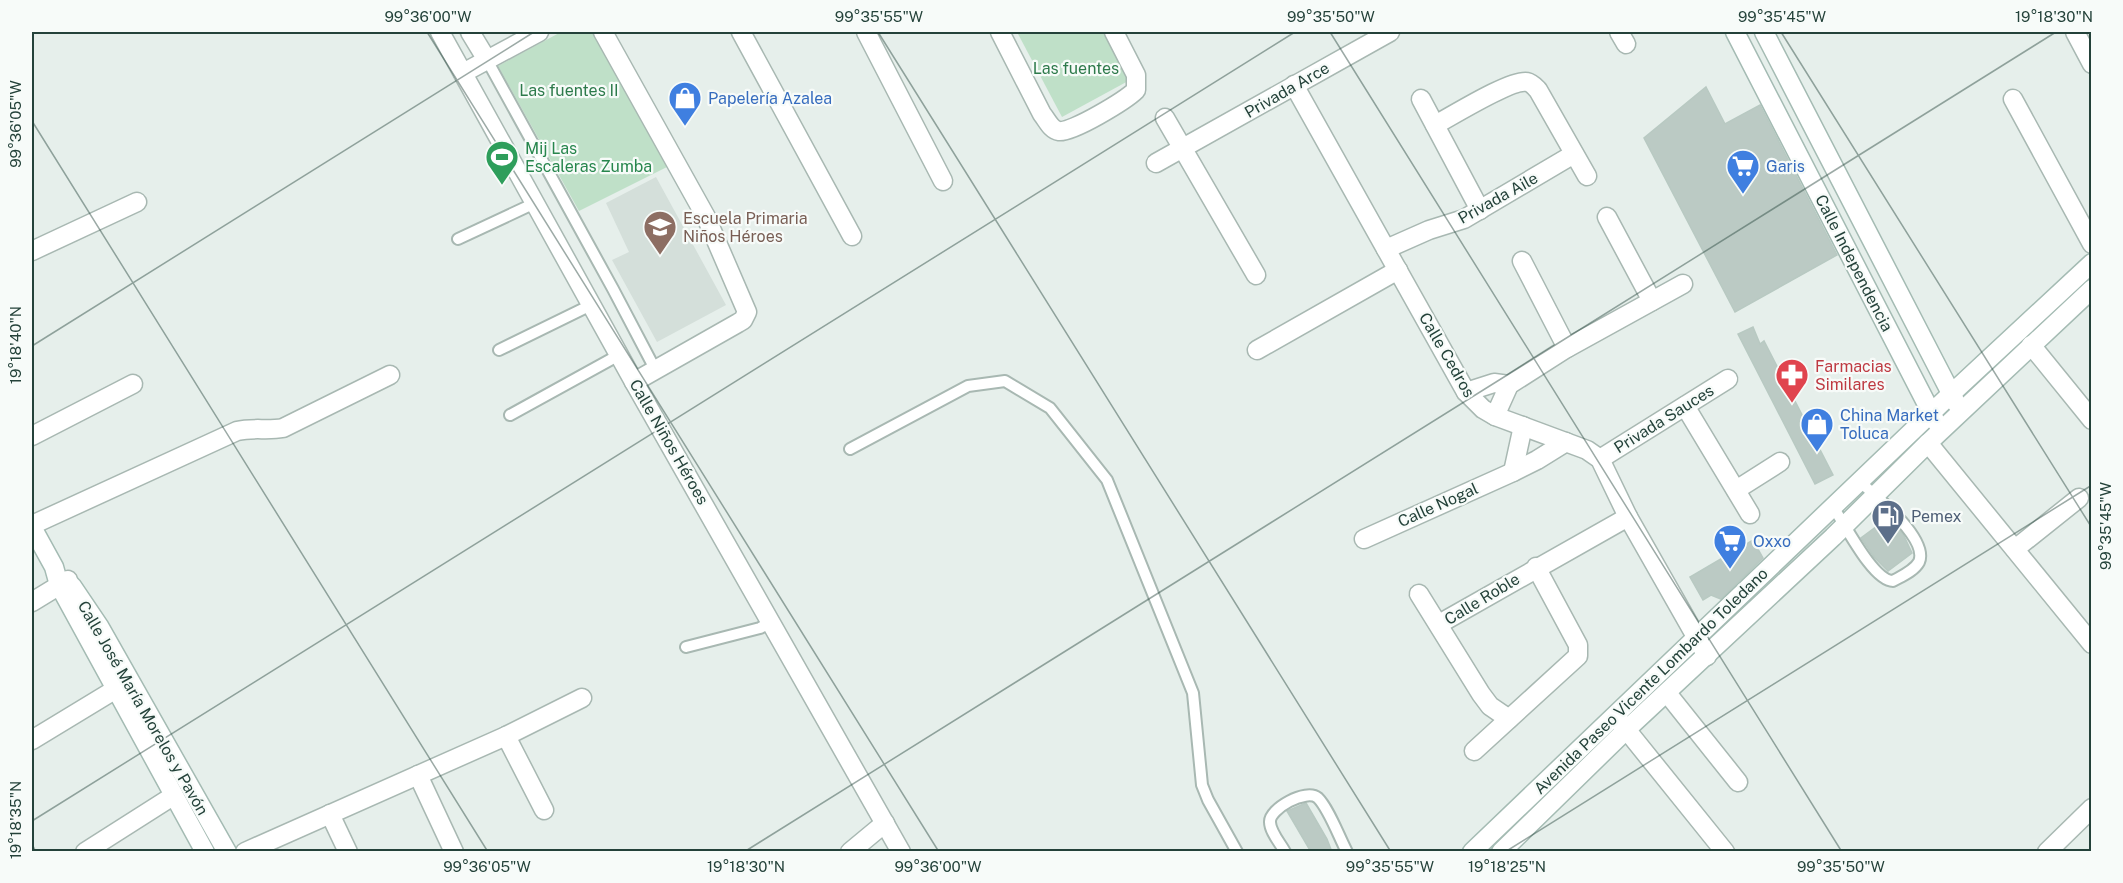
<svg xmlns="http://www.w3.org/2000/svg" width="2123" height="883" font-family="'Public Sans',sans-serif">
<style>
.built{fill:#d4dfda}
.green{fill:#bfe0c8}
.building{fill:#bbcac4;stroke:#b8c9c2;stroke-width:1.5}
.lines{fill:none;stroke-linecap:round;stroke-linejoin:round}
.service-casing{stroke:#a8b8b2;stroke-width:14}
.minor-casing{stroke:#a8b8b2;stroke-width:21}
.secondary-casing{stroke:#a4bbb3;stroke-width:21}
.service{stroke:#fff;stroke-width:10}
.minor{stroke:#fff;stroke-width:18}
.secondary{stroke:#fff;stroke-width:18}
.ticks{fill:none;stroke:#24423a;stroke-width:1.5;stroke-opacity:0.45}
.labels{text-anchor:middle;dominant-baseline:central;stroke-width:4.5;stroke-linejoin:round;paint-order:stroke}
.park-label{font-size:16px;fill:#2d7a4b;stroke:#f7fbf9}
.street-label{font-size:16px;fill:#24423a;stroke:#f7fbf9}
.shop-label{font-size:16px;fill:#366cbe;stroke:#f7fbf9;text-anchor:start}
.leisure-label{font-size:16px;fill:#27864d;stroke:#f7fbf9;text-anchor:start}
.education-label{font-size:16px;fill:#785e54;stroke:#f7fbf9;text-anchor:start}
.health-label{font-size:16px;fill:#be3a42;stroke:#f7fbf9;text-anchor:start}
.service-label{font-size:16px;fill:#4e5e75;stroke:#f7fbf9;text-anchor:start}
.neatline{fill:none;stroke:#24423a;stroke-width:2}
.ticks-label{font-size:15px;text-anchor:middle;fill:#24423a}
</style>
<rect width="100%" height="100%" fill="#e6efeb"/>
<path class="built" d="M656,177L726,305L657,342L612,260L629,252L606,203Z"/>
<g class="green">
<path d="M561,32H595L669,166L579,211L498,66Z"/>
<path d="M1017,32H1104L1130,80L1062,117Z"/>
</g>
<g class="building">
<path d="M1706,87L1725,124L1760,105L1837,255L1735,312L1644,138Z"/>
<path d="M1753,327L1760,344L1764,341L1833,475L1815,484L1738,334Z"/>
<path d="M1888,518L1903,534L1912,553L1888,571L1874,557L1861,538Z"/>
<path d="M1753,540L1763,558L1721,599L1711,595L1703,600L1690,577Z"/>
<path d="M1306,803L1327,839L1332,852H1311L1287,811Z"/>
</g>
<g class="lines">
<g class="service-casing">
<g id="service">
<path d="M487,60L613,289L655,369"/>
<path d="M458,239L535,203"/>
<path d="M499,350L591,305"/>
<path d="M510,415L619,355"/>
<path d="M850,449L968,386L1005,381L1050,408L1107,480L1193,693L1202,785L1208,800L1237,852"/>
<path d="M1833,507C1845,524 1873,581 1893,581C1902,576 1914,571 1919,562C1929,539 1875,495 1860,482"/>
<path d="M686,647L760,628L771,622"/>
<path d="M1285,852C1281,844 1270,832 1270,822C1269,809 1306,788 1318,798C1329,809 1339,837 1347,852"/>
</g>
</g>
<g class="minor-casing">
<g id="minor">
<path d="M440,32L634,382L901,852"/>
<path d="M470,32L487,60"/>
<path d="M603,32L706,217L747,312L743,320L738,323L634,382"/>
<path d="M741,32L852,236"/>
<path d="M866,32L943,181"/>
<path d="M1000,32L1042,114C1047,120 1051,130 1059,131C1072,133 1126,100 1136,90V75L1114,32"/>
<path d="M1619,32L1626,44"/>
<path d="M2075,32L2092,64"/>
<path d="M463,73L539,32"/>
<path d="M1294,85L1466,392L1483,409L1495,416L1587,450L1600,459L1628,517L1707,656"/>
<path d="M1421,99L1480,210"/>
<path d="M2013,99L2092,244"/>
<path d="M1165,118L1256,275"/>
<path d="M1435,125C1452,116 1511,79 1527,82C1532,83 1535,87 1538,90L1587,176"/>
<path d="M1156,163L1390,32"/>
<path d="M1607,217L1652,301"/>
<path d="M1386,249L1429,230L1464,219L1574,154"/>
<path d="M32,251L137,202"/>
<path d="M1522,261L1567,348"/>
<path d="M2031,345L2092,420"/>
<path d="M1257,350L1398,270"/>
<path d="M1466,392L1494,383L1509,385"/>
<path d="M1685,406L1750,514"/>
<path d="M1495,416L1509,385L1567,348L1683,284"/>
<path d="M32,436L133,384"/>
<path d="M1928,443L2092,644"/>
<path d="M1600,459L1728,379"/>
<path d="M1513,472L1523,426"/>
<path d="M1736,490L1780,462"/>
<path d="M32,525L237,431C253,427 267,431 283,428L390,375"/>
<path d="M1364,539L1513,472L1537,460L1566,442"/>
<path d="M2015,549L2079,498"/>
<path d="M1419,594L1481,694L1490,706L1509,719"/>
<path d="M32,602L68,580"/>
<path d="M1439,624L1628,517"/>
<path d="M1667,693L1738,782"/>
<path d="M1617,718L1725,852"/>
<path d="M506,736L544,810"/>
<path d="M32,740L116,689"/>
<path d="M1474,751L1578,656V645L1536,567"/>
<path d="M418,775L454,852"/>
<path d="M330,814L348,852"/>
<path d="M85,852L173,796"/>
<path d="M245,852L506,736L582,698"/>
<path d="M850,852L885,823"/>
<path d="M2047,852L2092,808"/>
</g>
</g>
<g class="secondary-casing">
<g id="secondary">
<path d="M1735,32L1936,422"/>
<path d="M1764,32L1956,403"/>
<path d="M32,527L54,567L59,585L205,852"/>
<path d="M72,586L99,626L227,852"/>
<path d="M1472,852L1951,394L2092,263"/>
<path d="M1501,852L1626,730L1833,537L1928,443L2092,289"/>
</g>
</g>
<use href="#service" class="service"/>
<use href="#minor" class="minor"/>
<use href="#secondary" class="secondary"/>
</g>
<path class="ticks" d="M427,32L939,852M878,32L1391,852M1330,32L1842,852M1781,32L2092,528M32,121L488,852M32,346L534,32M32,821L1295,32M32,844L36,852M744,852L2056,32M1505,852L2092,485"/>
<defs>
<g id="shop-pin" transform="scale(1.725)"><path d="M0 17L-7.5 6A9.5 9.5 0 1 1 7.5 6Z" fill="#3f7fe0" stroke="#f7fbf9"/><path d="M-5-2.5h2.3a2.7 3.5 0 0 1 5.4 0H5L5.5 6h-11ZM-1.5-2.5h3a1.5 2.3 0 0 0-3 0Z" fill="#fff"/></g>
<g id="stadium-pin" transform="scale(1.725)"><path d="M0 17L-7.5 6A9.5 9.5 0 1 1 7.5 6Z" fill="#2e9e5b" stroke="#f7fbf9"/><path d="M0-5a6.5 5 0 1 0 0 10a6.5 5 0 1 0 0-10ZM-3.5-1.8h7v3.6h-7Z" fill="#fff"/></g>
<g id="supermarket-pin" transform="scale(1.725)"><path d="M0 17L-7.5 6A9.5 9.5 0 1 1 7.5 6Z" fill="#3f7fe0" stroke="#f7fbf9"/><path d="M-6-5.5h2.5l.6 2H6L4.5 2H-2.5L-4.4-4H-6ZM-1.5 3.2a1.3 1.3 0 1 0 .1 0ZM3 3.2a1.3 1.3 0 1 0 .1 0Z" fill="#fff"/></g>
<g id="school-pin" transform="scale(1.725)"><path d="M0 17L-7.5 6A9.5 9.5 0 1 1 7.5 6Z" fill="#8d6e63" stroke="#f7fbf9"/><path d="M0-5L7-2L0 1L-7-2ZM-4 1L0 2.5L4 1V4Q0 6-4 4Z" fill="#fff"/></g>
<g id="pharmacy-pin" transform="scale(1.725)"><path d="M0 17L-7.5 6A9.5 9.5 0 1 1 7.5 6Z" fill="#e0444e" stroke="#f7fbf9"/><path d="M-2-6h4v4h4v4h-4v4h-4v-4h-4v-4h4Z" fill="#fff"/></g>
<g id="fuel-pin" transform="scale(1.725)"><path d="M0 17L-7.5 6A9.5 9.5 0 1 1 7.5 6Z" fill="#5c6f8a" stroke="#f7fbf9"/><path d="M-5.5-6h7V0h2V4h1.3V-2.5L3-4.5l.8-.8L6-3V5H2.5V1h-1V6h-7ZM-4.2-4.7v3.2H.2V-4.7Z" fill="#fff"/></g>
</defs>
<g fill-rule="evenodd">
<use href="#shop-pin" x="685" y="98"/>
<use href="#stadium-pin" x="502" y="157"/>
<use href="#supermarket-pin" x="1743" y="166"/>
<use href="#school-pin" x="660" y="227"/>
<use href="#pharmacy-pin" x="1792" y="375"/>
<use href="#shop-pin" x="1817" y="424"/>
<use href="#fuel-pin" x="1888" y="516"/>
<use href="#supermarket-pin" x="1730" y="541"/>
</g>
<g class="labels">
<g class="park-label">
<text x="1076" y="68">Las fuentes</text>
<text x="569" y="90">Las fuentes II</text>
</g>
<g class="street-label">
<text transform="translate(1287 90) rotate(-30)">Privada Arce</text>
<text transform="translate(1498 198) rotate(-29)">Privada Aile</text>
<text transform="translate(1854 263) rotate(63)">Calle Independencia</text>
<text transform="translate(1447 355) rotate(60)">Calle Cedros</text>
<text transform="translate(1664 419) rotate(-32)">Privada Sauces</text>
<text transform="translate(669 442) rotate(60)">Calle Niños Héroes</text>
<text transform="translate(1438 505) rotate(-24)">Calle Nogal</text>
<text transform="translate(1482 599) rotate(-31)">Calle Roble</text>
<text transform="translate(1651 681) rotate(-44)">Avenida Paseo Vicente Lombardo Toledano</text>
<text transform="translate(143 708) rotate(60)">Calle José María Morelos y Pavón</text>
</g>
<g class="shop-label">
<text x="708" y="98">Papelería Azalea</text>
<text x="1766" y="166">Garis</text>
<text x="1840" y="415">China Market<tspan x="1840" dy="18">Toluca</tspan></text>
<text x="1753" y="541">Oxxo</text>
</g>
<g class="leisure-label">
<text x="525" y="148">Mij Las<tspan x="525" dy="18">Escaleras Zumba</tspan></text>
</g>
<g class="education-label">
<text x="683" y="218">Escuela Primaria<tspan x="683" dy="18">Niños Héroes</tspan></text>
</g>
<g class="health-label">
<text x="1815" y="366">Farmacias<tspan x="1815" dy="18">Similares</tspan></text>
</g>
<g class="service-label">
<text x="1911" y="516">Pemex</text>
</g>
</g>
<rect width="2123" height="883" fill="none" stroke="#f7fbf9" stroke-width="66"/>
<rect x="33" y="33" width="2057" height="817" class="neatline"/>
<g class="ticks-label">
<text x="428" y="22">99°36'00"W</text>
<text x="879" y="22">99°35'55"W</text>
<text x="1331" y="22">99°35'50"W</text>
<text x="1782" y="22">99°35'45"W</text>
<text x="2054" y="22">19°18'30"N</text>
<text transform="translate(16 124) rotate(-90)" y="5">99°36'05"W</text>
<text transform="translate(16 345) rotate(-90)" y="5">19°18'40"N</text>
<text transform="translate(2106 526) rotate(-90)" y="5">99°35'45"W</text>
<text transform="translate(16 820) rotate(-90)" y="5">19°18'35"N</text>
<text x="487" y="872">99°36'05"W</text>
<text x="746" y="872">19°18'30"N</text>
<text x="938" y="872">99°36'00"W</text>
<text x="1390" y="872">99°35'55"W</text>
<text x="1507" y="872">19°18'25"N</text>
<text x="1841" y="872">99°35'50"W</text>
</g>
</svg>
